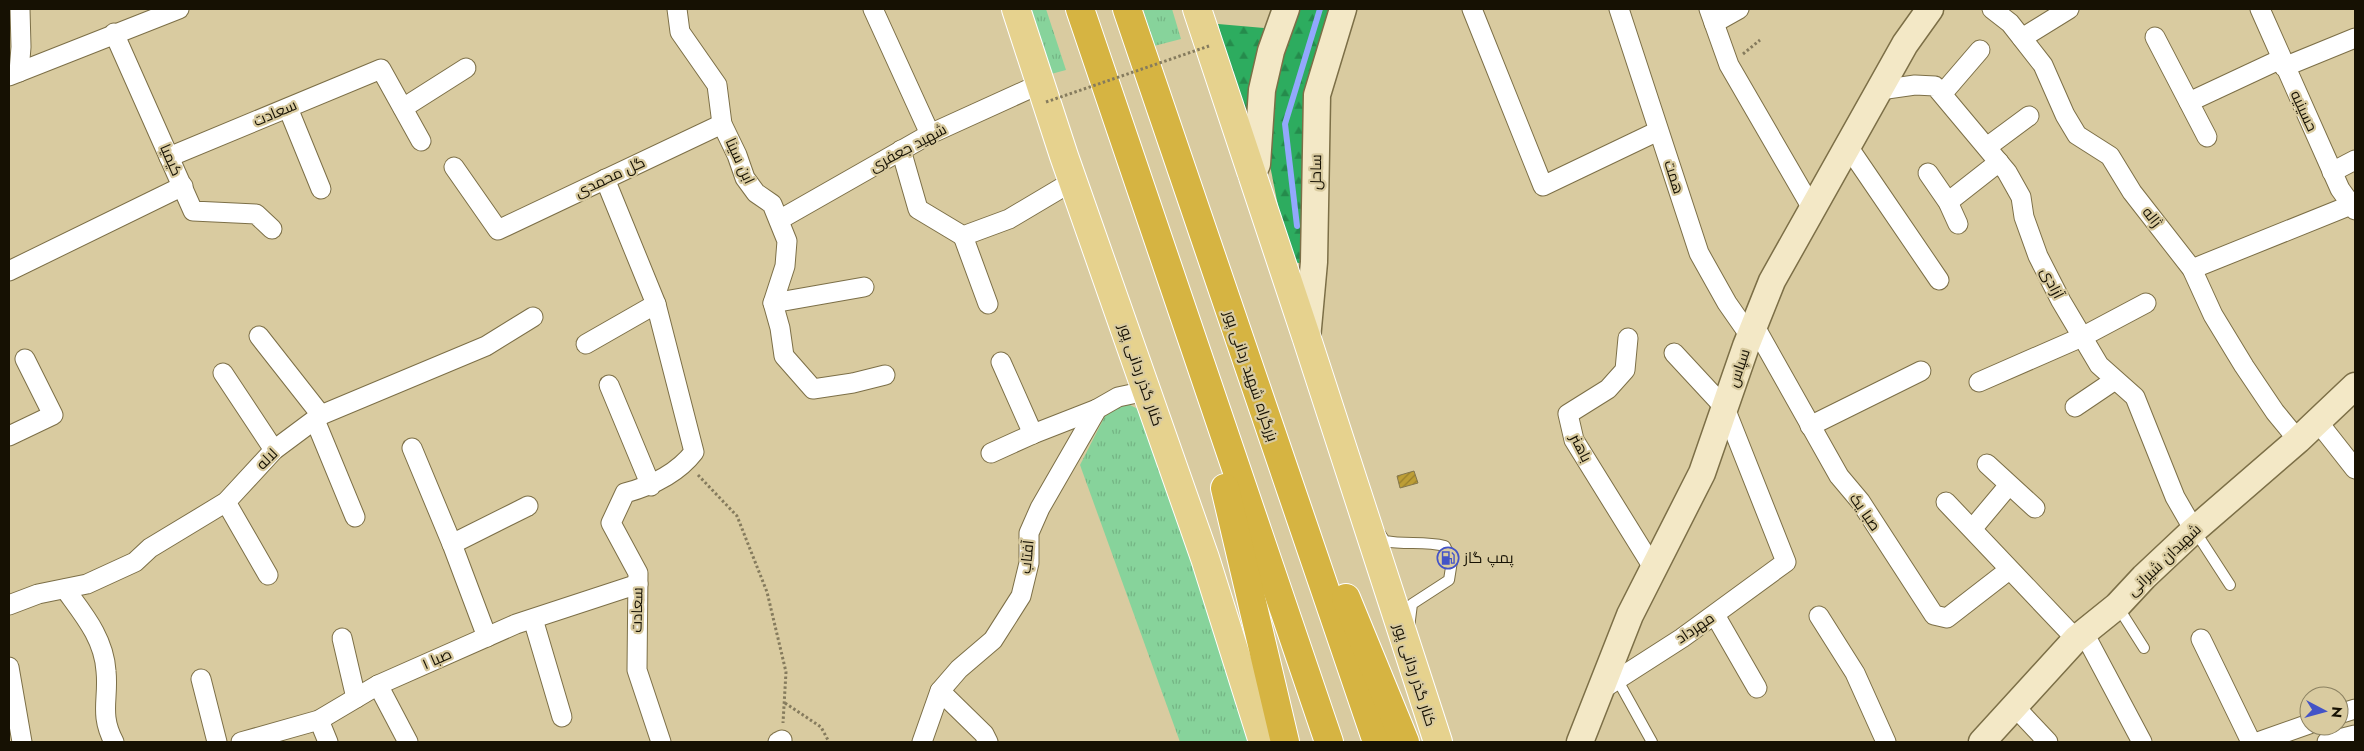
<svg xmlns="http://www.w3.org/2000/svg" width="2364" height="751" font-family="Jost,Cairo,sans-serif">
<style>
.grass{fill:url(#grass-tufts)}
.forest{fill:url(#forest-firs)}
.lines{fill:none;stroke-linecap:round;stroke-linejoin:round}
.stream{stroke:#92a8fd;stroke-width:6}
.building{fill:url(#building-hatch);stroke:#84774e}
.lane-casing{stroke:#7c6f47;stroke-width:12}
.street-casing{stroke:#7c6f47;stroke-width:21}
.secondary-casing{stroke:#7c6f47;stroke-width:29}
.primary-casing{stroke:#fff;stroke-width:30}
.highway-casing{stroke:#fff;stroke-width:30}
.path{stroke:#857b5d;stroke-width:3;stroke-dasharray:2.5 2.5;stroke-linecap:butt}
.lane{stroke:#fff;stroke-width:10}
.street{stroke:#fff;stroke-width:19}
.secondary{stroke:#f3e8c6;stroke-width:26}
.primary{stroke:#e6d28e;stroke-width:28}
.highway{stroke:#d6b442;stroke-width:28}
.path-bridge{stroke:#857b5d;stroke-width:3;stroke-dasharray:2.5 2.5;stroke-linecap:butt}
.labels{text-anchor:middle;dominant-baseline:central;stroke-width:4.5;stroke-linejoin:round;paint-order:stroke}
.street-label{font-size:15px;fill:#161103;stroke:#d9cba0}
.poi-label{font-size:15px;fill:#161103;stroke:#d9cba0;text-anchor:start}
</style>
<defs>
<pattern id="grass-tufts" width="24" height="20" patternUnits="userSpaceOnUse" patternTransform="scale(1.25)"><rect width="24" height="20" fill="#87d39b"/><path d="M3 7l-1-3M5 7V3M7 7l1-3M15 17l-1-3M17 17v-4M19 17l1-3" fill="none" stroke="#74b484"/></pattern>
<pattern id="forest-firs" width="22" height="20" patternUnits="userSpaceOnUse" patternTransform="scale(1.25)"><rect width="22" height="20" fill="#2dac5f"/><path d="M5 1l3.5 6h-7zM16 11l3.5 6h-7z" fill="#258b4c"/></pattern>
<pattern id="building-hatch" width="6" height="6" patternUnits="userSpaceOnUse" patternTransform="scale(1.25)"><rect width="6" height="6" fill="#bd9e36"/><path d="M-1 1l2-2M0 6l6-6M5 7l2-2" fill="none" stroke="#997f2b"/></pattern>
</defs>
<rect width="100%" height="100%" fill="#d9cba0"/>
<g class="grass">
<path d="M1030,9H1046L1066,70L1051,74Z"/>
<path d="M1143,9H1172L1181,39L1154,46Z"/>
<path d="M1126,403L1140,410L1252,742H1180L1080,465L1106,414Z"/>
</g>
<g class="forest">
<path d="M1293,9H1337L1305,265L1295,262L1280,216L1267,150V92Z"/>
<path d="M1218,24L1264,28L1254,77L1249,140Z"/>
</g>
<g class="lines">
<path class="stream" d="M1297,226L1285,124L1320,9"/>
</g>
<path class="building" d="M1414,471L1418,483L1400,488L1397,476Z"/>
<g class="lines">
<g class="lane-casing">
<g id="lane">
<path d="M2195,531L2230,585"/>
<path d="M1379,532L1385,541C1405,545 1424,541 1445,546L1452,561L1449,580L1412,604L1409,628"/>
<path d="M2118,607L2144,648"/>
<path d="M1617,679L1652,742"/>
</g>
</g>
<g class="street-casing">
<g id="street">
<path d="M677,9L680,32L717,85L722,124L737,155L745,178L756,193L772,204L787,241L785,266L773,303L780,328L784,356L813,389L853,383L885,375"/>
<path d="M873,9L930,134"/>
<path d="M1472,9L1543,186L1658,131"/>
<path d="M1619,9L1699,253L1727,303L1750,336"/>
<path d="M1709,9L1729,65L1813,210"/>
<path d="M1992,9L2010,23L2043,65L2065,115L2077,135L2110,156L2132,192L2192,269L2213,315L2244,366L2275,412L2298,440"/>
<path d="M2260,9L2340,189L2355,210"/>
<path d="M1714,23L1739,9"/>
<path d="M114,33L193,211L256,214L272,229"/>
<path d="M2155,37L2207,137"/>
<path d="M2022,38L2069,9"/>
<path d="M2284,67L2355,38"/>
<path d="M19,72L21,47L20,9"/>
<path d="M9,76L179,9"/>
<path d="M1880,90L1915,85L1935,86L2007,172L2021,197L2024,217L2038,256L2061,301L2099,365L2135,397L2175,497L2194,530"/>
<path d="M1943,93L1980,50"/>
<path d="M2189,102L2281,59"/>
<path d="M288,108L321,189"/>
<path d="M403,108L466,68"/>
<path d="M1987,147L2029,116"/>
<path d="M1849,148L1939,280"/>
<path d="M901,150L918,209L963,236L1009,219L1073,181"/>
<path d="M169,157L381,69L421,141"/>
<path d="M454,167L498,230L722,124"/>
<path d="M2332,172L2355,160"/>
<path d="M1928,173L1948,202L1958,224"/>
<path d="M605,179L656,304L694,452C677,474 651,486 625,493L611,523L638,573L637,670L661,742"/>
<path d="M1948,202L1999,162"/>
<path d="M779,220L930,134L1040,84"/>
<path d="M963,236L988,304"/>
<path d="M2192,269L2351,205"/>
<path d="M9,271L183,186"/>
<path d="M773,303L864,287"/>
<path d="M1754,325L1839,476L1860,501L1934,615L1947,618L2009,570"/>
<path d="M259,336L321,415"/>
<path d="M1628,338L1625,370L1608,389L1568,414L1574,440L1654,569"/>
<path d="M586,344L656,304"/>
<path d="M1001,362L1033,434"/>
<path d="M223,373L274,450"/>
<path d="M1979,382L2082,337L2146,303"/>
<path d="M609,385L651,486"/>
<path d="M2075,407L2115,380"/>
<path d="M315,420L355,517"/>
<path d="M2318,422L2355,469"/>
<path d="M1810,426L1921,371"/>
<path d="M9,436L53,415L25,359"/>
<path d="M412,448L452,544L487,637"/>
<path d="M991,453L1033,434L1097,409"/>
<path d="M1987,464L2035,508"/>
<path d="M226,502L268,575"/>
<path d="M1946,502L2076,639"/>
<path d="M1973,528L2009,485"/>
<path d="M452,544L528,506"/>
<path d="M65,589C83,614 104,638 106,671C109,699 99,714 114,742"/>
<path d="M9,605L38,594L87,584L135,562L150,548L226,502L274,450L321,415L486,346L533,317"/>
<path d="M1715,615L1757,688"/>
<path d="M1819,616L1855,673L1886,742"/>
<path d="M533,619L562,717"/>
<path d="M2084,633L2142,742"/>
<path d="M342,638L356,698"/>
<path d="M2201,639L2251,742"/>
<path d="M9,667L22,742"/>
<path d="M201,679L217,742"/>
<path d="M378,685L408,742"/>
<path d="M1601,690L1682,638L1786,562L1725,408L1674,353"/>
<path d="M940,691L984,734L988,742"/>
<path d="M2015,707L2048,742"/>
<path d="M2339,714L2355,709"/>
<path d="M319,720L328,742"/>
<path d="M241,742L319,720L378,685L516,624L638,584"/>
<path d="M778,742L782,740"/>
<path d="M922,742L940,691L959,669L993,640L1021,596L1029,563V533L1040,508L1097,409L1118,397L1146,391"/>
<path d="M2258,742L2309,724"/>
<path d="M2327,742L2355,735"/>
</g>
</g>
<g class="secondary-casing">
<g id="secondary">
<path d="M1252,175L1257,164L1262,90L1271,51L1286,9"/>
<path d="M1307,339L1314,262L1317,95L1343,9"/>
<path d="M1580,742L1630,615L1702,473L1746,346L1772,281L1905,44L1930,9"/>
<path d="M1982,742L2076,639L2117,606L2144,577L2194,530L2298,440L2355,386"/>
</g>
</g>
<g class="primary-casing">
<g id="primary">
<path d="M1016,9L1064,156L1205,558L1263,742"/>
<path d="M1197,9L1307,339L1438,742"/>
</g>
</g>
<g class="highway-casing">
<g id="highway">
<path d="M1080,9L1329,742"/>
<path d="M1127,9L1377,742"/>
<path d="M1225,488L1285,742"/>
<path d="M1346,598L1405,742"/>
</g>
</g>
<g class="path">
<path d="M1743,54L1760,40"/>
<path d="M698,475L737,516L767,592L786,672L783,723"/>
<path d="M785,703L821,727L829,742"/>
</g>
<use href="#lane" class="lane"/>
<use href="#street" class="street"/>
<use href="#secondary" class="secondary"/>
<use href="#primary" class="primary"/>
<use href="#highway" class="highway"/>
<path class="path-bridge" d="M1046,102L1209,46"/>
</g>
<defs>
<g id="fuel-ring" transform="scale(1.125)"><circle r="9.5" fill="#d9cba0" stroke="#4353c7" stroke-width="1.5"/><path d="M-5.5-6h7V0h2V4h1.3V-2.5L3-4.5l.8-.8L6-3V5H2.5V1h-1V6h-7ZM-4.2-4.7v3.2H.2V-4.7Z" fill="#4353c7"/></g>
</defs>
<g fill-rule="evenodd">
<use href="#fuel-ring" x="1448" y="558"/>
</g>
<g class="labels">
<g class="street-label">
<text transform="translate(2304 111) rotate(65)">حسینیه</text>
<text transform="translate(275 113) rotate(-23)">سعادت</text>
<text transform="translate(908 148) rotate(-28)">شهید جعفری</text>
<text transform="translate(171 160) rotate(66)">کیمیا</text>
<text transform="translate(740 161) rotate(65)">ابن سینا</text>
<text transform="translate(1316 172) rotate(-89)">ساحل</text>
<text transform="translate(610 177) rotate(-25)">گل محمدی</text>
<text transform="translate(1674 177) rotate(72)">همت</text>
<text transform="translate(2152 217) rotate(52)">ژاله</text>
<text transform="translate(2052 283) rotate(63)">آزادی</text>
<text transform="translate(1739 368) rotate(-71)">سپاس</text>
<text transform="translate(1141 375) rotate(71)">کنار گذر ردانی پور</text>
<text transform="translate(1251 376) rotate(71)">بزرگراه شهید ردانی پور</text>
<text transform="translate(1581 448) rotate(63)">باهنر</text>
<text transform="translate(267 459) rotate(-45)">لاله</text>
<text transform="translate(1865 512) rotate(55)">صبا یک</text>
<text transform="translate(1027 557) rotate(-84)">آفتاب</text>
<text transform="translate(2164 560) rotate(-44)">شهیدان شیرانی</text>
<text transform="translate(637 610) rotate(-89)">سعادت</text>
<text transform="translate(1695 628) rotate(-34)">مهرداد</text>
<text transform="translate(437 659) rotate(-24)">صبا ۱</text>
<text transform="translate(1415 675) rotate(72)">کنار گذر ردانی پور</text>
</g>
<g class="poi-label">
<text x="1464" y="558">پمپ گاز</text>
</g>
</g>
<rect width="2364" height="751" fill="none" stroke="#161103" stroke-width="20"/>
<g transform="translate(2324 711) rotate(96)"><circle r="24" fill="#d9cba0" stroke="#8b8161"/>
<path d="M0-4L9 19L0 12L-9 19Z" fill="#4353c7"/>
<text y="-8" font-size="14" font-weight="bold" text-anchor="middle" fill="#161103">N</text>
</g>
</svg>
